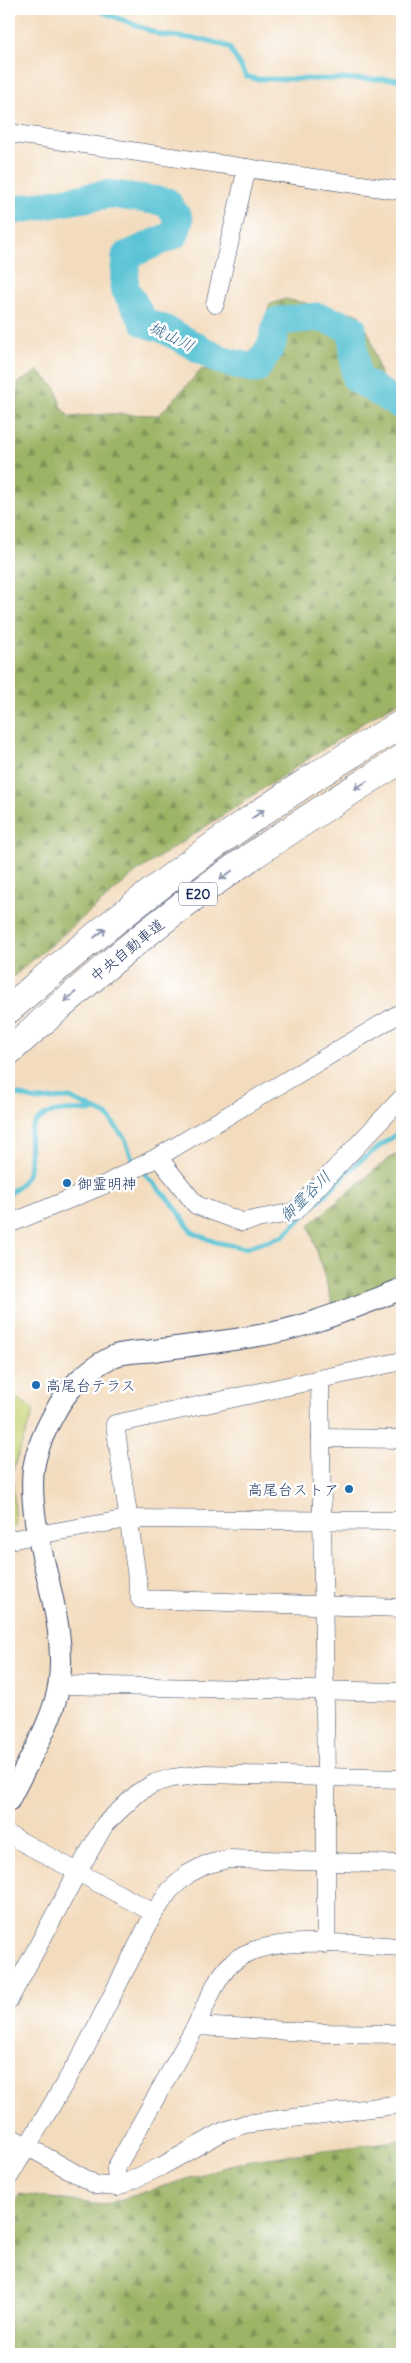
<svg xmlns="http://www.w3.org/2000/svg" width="411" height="2363" font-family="Delius,'Klee One',sans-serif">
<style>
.forest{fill:url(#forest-firs);stroke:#5c7262}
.park{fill:#c6d273;stroke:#708068}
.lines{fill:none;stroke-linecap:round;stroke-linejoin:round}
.stream{stroke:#58c2d4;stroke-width:5}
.river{stroke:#58c2d4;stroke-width:29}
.minor-casing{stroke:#3b496c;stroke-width:19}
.tertiary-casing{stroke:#3b496c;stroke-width:23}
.motorway-casing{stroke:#3b496c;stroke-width:29}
.minor{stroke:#fff;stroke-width:18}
.tertiary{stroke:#fff;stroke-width:21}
.motorway{stroke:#fff;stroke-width:28}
.oneway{stroke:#8d97ae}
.poi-dot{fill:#1f6fb2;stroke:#fff;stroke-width:2}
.labels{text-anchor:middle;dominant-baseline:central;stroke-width:5;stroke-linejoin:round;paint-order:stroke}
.shield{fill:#fff;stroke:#5f6d8e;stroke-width:1}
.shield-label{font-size:14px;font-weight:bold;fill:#1b2f5e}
.street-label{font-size:15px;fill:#1b2f5e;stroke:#fff}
.poi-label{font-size:15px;fill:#1b2f5e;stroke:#fff;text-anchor:start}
.water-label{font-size:16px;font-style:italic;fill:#306287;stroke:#fff}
</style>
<defs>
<pattern id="forest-firs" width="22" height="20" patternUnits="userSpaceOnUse" patternTransform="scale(1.25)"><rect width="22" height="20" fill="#9cb465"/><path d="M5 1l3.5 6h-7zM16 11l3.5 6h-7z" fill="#7e9356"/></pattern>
</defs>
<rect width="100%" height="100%" fill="#fff"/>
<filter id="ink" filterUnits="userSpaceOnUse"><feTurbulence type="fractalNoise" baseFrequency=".02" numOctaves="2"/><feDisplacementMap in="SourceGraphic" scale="10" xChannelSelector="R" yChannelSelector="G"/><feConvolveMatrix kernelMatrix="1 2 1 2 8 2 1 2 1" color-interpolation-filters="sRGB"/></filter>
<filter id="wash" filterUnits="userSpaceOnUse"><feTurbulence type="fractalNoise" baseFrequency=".0096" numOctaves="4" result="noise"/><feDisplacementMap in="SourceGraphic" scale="20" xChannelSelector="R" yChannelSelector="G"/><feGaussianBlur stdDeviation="1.12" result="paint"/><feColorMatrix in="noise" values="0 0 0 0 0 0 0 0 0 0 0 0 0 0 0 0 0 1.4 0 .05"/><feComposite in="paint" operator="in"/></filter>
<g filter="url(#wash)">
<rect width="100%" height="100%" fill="#f3dcbe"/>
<g class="forest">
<path d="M285,299L359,314L370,336L381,378L402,395V700L378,713L138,871L9,980V440L14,430L18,383L38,371L56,388L61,406L69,417L111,414L159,415L202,369L240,379L262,348L269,305Z"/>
<path d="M402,1151V1276L333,1306L309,1225L388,1159Z"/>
<path d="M402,2140V2354H9V2211L20,2194L103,2205L245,2161Z"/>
</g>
<path class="park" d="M9,1393L34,1410L12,1472L16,1526L9,1528Z"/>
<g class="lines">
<g class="stream">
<path d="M95,9L161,35L207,40L229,47L246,76L256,79H402"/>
<path d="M9,1092L36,1100L70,1098L107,1115L125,1139L133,1161L172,1203L192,1232L215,1242L245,1248L283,1236L356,1164L402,1130"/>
<path d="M9,1194C17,1187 26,1180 29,1170C31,1160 29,1148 30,1138C32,1107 71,1110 94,1111"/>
</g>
<path class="river" d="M9,211L109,194L167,202L179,220L175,234L126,256L124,287L145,323L164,329L220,360L256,369L271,346L278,321L318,317L352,328L356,378L402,406"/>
</g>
</g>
<g filter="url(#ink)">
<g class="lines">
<g class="minor-casing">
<g id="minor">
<path d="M9,133L402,191"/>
<path d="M215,304L247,168"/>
<path d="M158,1157L196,1205L242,1222L294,1212L402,1098"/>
<path d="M9,1224L104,1185L158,1157L402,1012"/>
<path d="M402,1361L115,1424L140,1599L402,1608"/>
<path d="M320,1380L326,1776V1944"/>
<path d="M321,1438L402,1439"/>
<path d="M9,1540L128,1519L402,1521"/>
<path d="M59,1685L402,1692"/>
<path d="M9,1835L154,1913"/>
<path d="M9,2000L77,1873L105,1824L139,1792L155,1783L172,1778L206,1774L402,1779"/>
<path d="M196,2026C206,2005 215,1979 232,1963C264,1932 358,1945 402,1947"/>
<path d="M9,2136L96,2185L117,2187L162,2166L224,2131L245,2124L402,2104"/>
<path d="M9,2177L84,2051L154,1913L170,1890L188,1874L205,1865L228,1859L402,1864"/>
<path d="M117,2187L116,2168L196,2026L325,2033L402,2034"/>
</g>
</g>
<g class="tertiary-casing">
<path id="tertiary" d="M9,1800C25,1766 54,1721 59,1684C69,1613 28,1544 33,1473C35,1453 44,1432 54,1414C66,1390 87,1369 112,1357C122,1352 139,1352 150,1351C186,1346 221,1342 256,1336C307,1328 354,1307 402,1289"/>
</g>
<g class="motorway-casing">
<g id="motorway">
<path d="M9,1009C131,903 261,804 402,724"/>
<path d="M9,1051C72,996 134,940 202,891C267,844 334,801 402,759"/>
</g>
</g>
<use href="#minor" class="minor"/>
<use href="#tertiary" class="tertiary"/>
<use href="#motorway" class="motorway"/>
</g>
<defs><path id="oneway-shaft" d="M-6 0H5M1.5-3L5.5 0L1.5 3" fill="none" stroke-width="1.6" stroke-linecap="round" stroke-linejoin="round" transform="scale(1.25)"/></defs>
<g class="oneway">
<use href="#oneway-shaft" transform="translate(361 785) rotate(148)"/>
<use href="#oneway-shaft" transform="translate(258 814) rotate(-36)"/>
<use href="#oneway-shaft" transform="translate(226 875) rotate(145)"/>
<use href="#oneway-shaft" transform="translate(100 933) rotate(-38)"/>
<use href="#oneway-shaft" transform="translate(70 997) rotate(139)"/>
</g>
</g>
<g class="poi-dot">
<circle cx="67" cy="1183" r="5"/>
<circle cx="36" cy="1385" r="5"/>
<circle cx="349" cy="1489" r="5"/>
</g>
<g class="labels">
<rect class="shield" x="179" y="882.5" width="38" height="23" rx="4"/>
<g class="shield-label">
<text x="198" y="894">E20</text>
</g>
<g class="street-label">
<text transform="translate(127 950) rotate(-39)">中央自動車道</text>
</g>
<g class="poi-label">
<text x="77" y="1183">御霊明神</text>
<text x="46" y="1385">高尾台テラス</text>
<text x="339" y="1489" text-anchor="end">高尾台ストア</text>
</g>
<g class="water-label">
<text transform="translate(172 336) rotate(26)">城山川</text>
<text transform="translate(305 1196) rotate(-45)">御霊谷川</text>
</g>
</g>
<rect width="411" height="2363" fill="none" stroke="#fff" stroke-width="30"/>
</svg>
